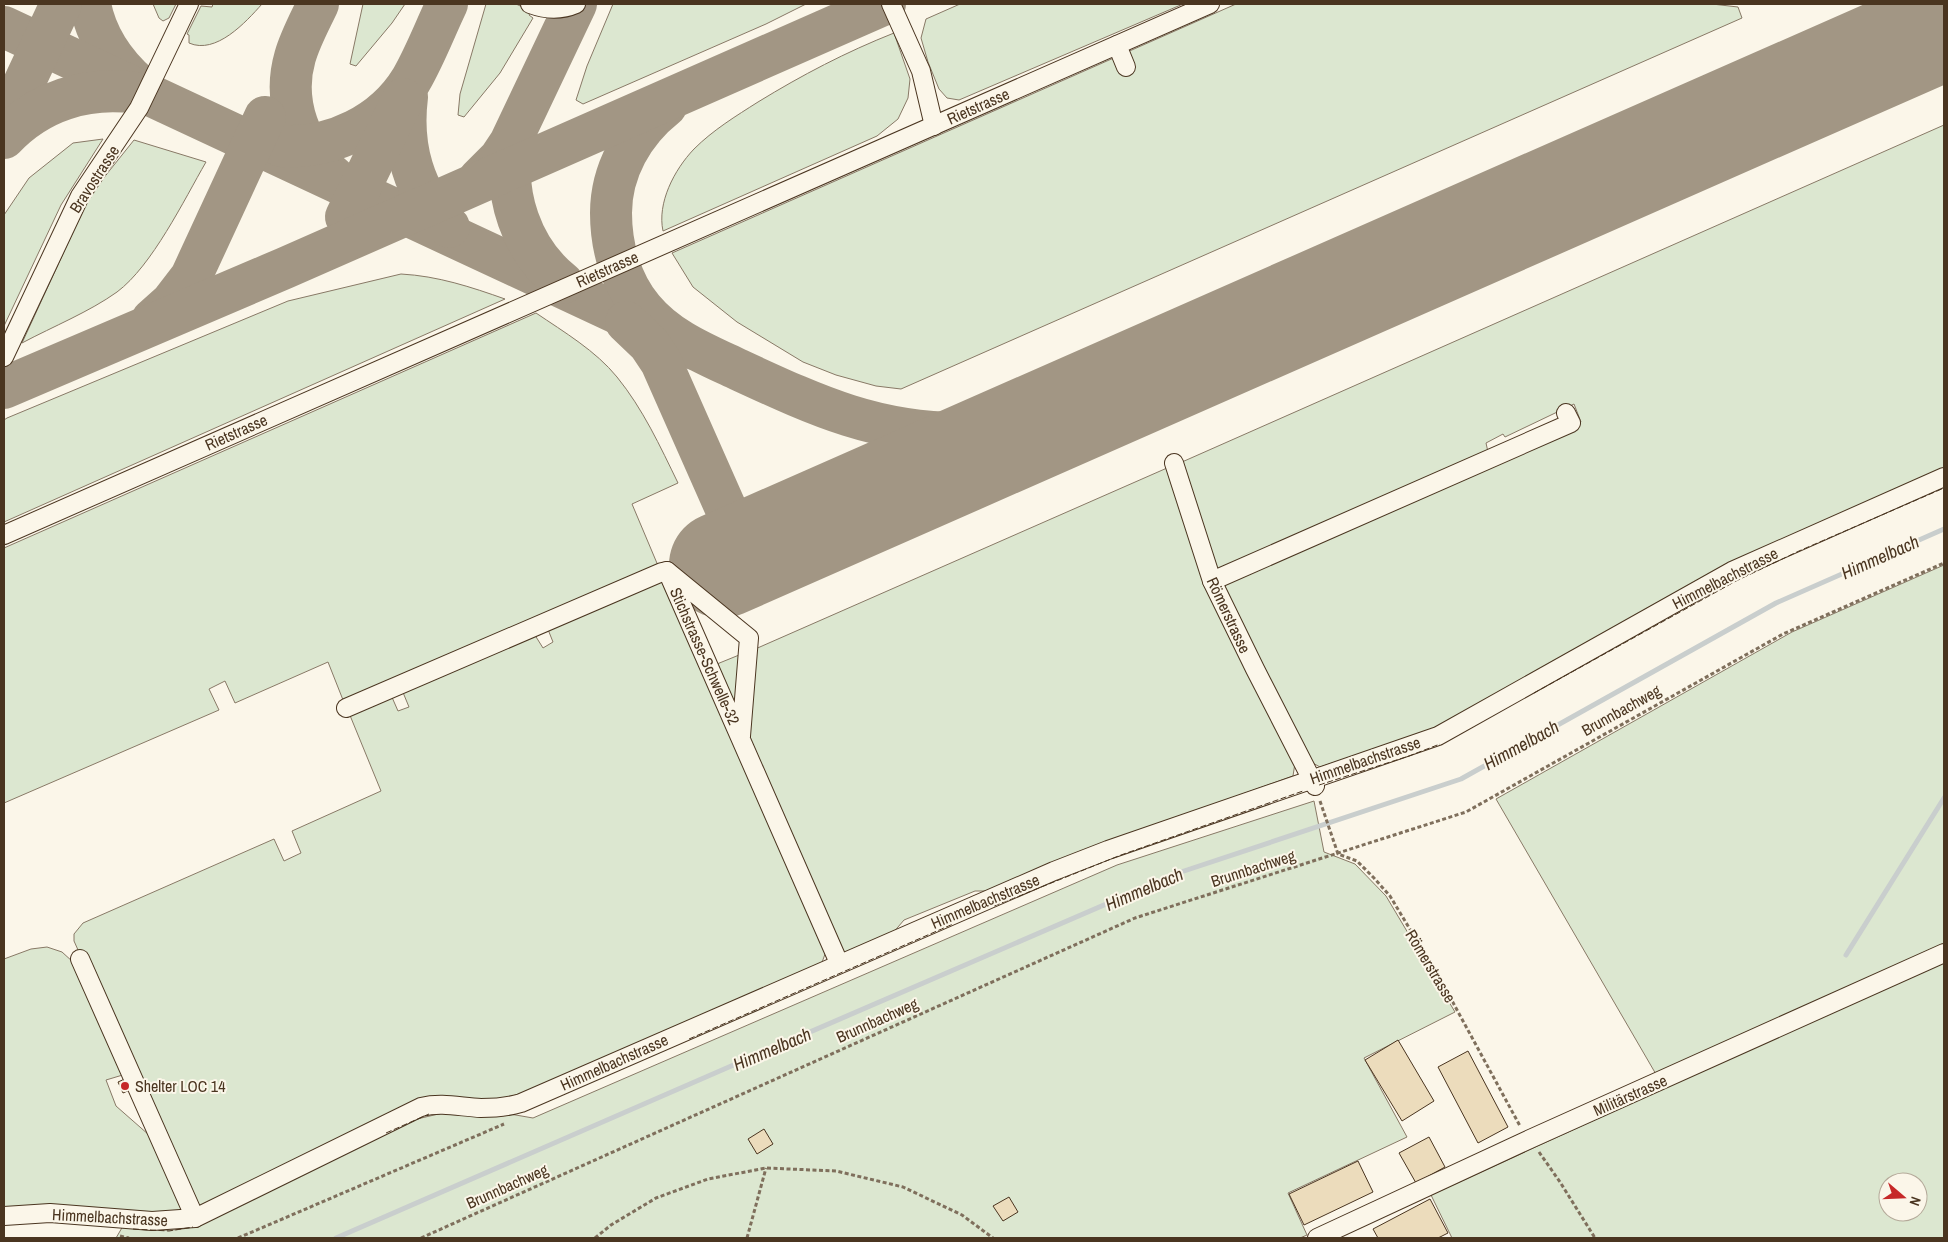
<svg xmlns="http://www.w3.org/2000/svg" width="1948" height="1242" font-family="'Archivo Narrow',sans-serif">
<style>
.green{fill:#dce7d0;stroke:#887966;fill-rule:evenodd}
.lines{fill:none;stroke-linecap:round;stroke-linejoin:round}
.stream{stroke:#c9cecd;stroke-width:5}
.taxiway{stroke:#a29684;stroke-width:42}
.runway{stroke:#a29684;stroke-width:106}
.building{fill:#ecdcbc;stroke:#4a3520}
.minor-casing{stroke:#4a3520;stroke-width:20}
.path{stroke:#7f6f5c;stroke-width:3;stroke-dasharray:4 2.5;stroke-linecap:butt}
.minor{stroke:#fbf6e9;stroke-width:18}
.fence{stroke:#4a3520;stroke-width:1;stroke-dasharray:6 2.5;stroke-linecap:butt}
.poi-dot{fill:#c62828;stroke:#fbf6e9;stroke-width:2}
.labels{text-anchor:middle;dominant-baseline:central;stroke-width:4;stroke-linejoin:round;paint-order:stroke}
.street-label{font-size:16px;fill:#4a3520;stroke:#fbf6e9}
.poi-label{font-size:16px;fill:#4a3520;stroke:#fbf6e9;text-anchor:start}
.water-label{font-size:18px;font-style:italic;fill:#4a3520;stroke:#fbf6e9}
</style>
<rect width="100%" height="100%" fill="#fbf6e9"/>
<g class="green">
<path d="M153,4H176L169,18L163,21L159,18Z"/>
<path d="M213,4H262C246,22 216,55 189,43V35L187,34L201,6L212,7Z"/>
<path d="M363,4H405L392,23L356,66L350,64Z"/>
<path d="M486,4H516L531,11L529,15L533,18L500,73L464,117L458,115L460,94Z"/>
<path d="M613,4H806L766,24L583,104L576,100L587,66Z"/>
<path d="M960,4H1183L959,100L947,98L939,89L928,62L921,38L926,19Z"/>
<path d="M1236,4H1712L1738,7L1742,18L901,389L876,386L836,375L803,362L737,322L693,287L672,253Z"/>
<path d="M894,33L910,79L908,98L898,119L877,136L663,231C657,203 674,170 694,149C713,130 736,116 758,102C802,75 846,52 894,33Z"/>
<path d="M1944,125V470L1434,730L1320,767L1311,762L1222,583L1229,577L1581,422L1574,404L1505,437L1503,434L1486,443L1488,452L1217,573L1182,462Z"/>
<path d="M103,139L61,205L4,326V215L29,178L73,143Z"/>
<path d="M134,140L206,162C184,200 152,266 117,292C89,312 54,326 22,343L90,195Z"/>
<path d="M401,274C438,276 471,287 505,299L4,522V420L7,418L288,301Z"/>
<path d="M536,313C564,332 596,351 617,377C643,409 660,446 678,483L632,504L659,568L345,705L328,662L235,703L225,681L209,689L219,710L4,803V548Z"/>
<path d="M1167,468L1211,598L1295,763L1293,776L1075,854L992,891H975L904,920L892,934L845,955L745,731L753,650Z"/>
<path d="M1944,565V1238H1452L1431,1195L1664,1088L1496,799L1792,632ZM1888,1182H1918V1212H1888Z"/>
<path d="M665,576L828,946L821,965L531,1091C524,1093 516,1096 509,1098C481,1102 453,1095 426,1097L204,1208C194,1204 190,1197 185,1189L74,941V934L83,923L274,839L284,861L301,853L292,831L381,791L349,713L391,695L398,711L409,707L402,690L533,632L543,648L553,642L547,627Z"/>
<path d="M744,653L737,723L715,671L717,664Z"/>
<path d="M1314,801L1324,852L1355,864L1386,896L1455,1012L1364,1058L1407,1137L1288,1193L1307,1235L1300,1238H116L123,1226C149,1230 172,1233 197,1226L417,1119L447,1112L510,1114L533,1118L1117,865Z"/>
<path d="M47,947L62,952L73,962L126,1074L106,1080L116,1106L157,1142L181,1196L182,1213L4,1209V959L31,949Z"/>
</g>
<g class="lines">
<g class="stream">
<path d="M1846,955L1944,798"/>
<path d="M336,1238L745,1060L1178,873L1461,779L1776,603L1944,529"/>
</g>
<g class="taxiway">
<path d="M90,4C96,36 115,64 139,85"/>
<path d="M318,4C310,21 300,39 295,57C282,102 300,150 336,179"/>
<path d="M4,27L694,349"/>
<path d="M407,97C401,145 413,194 449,227"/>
<path d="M666,106C633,132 611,171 611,213C611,247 621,283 643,309C668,339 703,353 737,369C815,405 876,434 964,433C1012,433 1045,422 1088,404"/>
<path d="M4,126L61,4"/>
<path d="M4,138C39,101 86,86 137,93"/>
<path d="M514,142C501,192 522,251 563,283"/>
<path d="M281,146C332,149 384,124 411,80C425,56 435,29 447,4"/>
<path d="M479,179L500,158L510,143L576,4"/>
<path d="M346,217L403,99"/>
<path d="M152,320L171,303L191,277L265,117"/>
<path d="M626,322L649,344L661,362L746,554"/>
<path d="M4,388L285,268L885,4"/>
</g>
<path class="runway" d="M722,565L1944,27"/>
</g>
<g class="building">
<path d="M1398,1040L1434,1101L1402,1121L1365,1060Z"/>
<path d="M1468,1051L1508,1127L1478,1143L1438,1067Z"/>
<path d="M127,1078L132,1089L123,1093L118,1082Z"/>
<path d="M764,1129L773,1144L757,1154L748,1139Z"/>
<path d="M1429,1137L1445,1167L1416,1183L1399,1153Z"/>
<path d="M1358,1161L1373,1192L1304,1225L1289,1194Z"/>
<path d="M1009,1197L1018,1212L1003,1221L993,1206Z"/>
<path d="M1430,1199L1448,1233L1438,1238H1378L1373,1229Z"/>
</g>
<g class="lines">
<g class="minor-casing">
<g id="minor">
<path d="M530,4C546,10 560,11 576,4"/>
<path d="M891,4L921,71L934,126"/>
<path d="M1117,45L1126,67"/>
<path d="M4,357L80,196L139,108L189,4"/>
<path d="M1174,463L1212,581L1255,669L1315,786"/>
<path d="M4,535L1210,4"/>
<path d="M1212,581L1571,423L1566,413"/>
<path d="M346,708L662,572L667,571"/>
<path d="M741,736L749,638L667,571L839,963"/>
<path d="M80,959L195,1218"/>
<path d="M4,1216L50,1213L152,1221L195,1218L421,1107C442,1102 460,1107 481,1108C495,1108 508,1107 521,1103L1054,871L1108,850L1438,736L1732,571L1944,477"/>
<path d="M1317,1238L1530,1139L1944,953"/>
</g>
</g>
<g class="path">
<path d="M1320,801L1338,854L1357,861L1374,878L1390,896L1444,986L1520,1126"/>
<path d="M1539,1152L1560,1182L1595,1238"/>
<path d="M120,1236L129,1238"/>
<path d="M238,1238L504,1124"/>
<path d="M421,1238L1135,918L1466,812L1783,634L1944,563"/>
<path d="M595,1238L611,1225L656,1198L708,1179L766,1168L836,1171L903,1187L962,1215L993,1238"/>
<path d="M747,1238L766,1168"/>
</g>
<use href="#minor" class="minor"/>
<g class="fence">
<path d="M1534,693L1736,581L1799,551L1944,488"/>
<path d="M1319,785L1409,756L1440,744"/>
<path d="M994,906L1121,855L1303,791"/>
<path d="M689,1039L953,924"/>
<path d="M386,1133L429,1114"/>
<path d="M133,1229L169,1231L193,1227"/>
</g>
</g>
<circle class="poi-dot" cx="125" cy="1086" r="5"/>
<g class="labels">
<g class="street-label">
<text transform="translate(978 106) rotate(-24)">Rietstrasse</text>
<text transform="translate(94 179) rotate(-57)">Bravostrasse</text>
<text transform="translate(607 269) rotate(-24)">Rietstrasse</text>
<text transform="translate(236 432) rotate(-24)">Rietstrasse</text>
<text transform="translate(1725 578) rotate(-27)">Himmelbachstrasse</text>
<text transform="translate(1229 615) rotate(65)">Römerstrasse</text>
<text transform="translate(705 656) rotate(66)">Stichstrasse-Schwelle-32</text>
<text transform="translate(1621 710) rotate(-29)">Brunnbachweg</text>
<text transform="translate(1365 760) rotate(-19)">Himmelbachstrasse</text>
<text transform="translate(1253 868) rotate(-18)">Brunnbachweg</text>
<text transform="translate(985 901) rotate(-23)">Himmelbachstrasse</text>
<text transform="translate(1431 966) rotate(59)">Römerstrasse</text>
<text transform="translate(877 1020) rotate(-24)">Brunnbachweg</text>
<text transform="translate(614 1062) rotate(-24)">Himmelbachstrasse</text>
<text transform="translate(1630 1095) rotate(-24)">Militärstrasse</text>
<text transform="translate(507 1186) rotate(-24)">Brunnbachweg</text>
<text transform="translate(110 1217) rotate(3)">Himmelbachstrasse</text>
</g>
<g class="poi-label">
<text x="135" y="1086">Shelter LOC 14</text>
</g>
<g class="water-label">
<text transform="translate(1880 557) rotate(-24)">Himmelbach</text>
<text transform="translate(1521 745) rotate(-29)">Himmelbach</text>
<text transform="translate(1144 889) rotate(-23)">Himmelbach</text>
<text transform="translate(772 1049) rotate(-23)">Himmelbach</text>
</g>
</g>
<rect width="1948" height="1242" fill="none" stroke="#4a3520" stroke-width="10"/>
<g transform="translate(1903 1197) rotate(109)"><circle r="24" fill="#fbf6e9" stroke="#b4a999"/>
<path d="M0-4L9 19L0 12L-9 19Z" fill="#c62828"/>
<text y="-8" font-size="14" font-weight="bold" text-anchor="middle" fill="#4a3520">N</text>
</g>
</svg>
